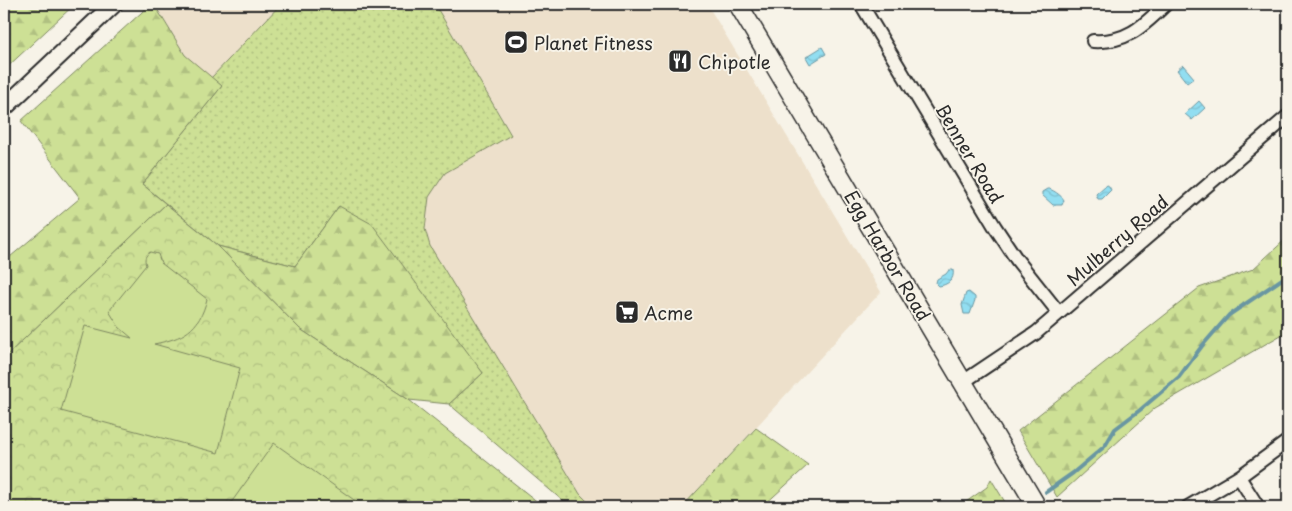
<svg xmlns="http://www.w3.org/2000/svg" width="1292" height="511" font-family="'Playpen Sans',sans-serif">
<style>
.built{fill:#ede0cb}
.grass{fill:url(#grass-dots);stroke:#7c8660}
.forest{fill:url(#forest-firs);stroke:#7c8660}
.park{fill:url(#park-crowns);stroke:#7c8660}
.pitch{fill:#cde095;stroke:#7c8660}
.water{fill:url(#water-waves);stroke:#6996a2}
.lines{fill:none;stroke-linecap:round;stroke-linejoin:round}
.stream{stroke:#6996a2;stroke-width:4}
.minor-casing{stroke:#2b2b2b;stroke-width:16}
.tertiary-casing{stroke:#2b2b2b;stroke-width:20}
.secondary-casing{stroke:#2b2b2b;stroke-width:21}
.minor{stroke:#f7f3e8;stroke-width:12}
.tertiary{stroke:#f7f3e8;stroke-width:16}
.secondary{stroke:#f7f3e8;stroke-width:18}
.labels{text-anchor:middle;dominant-baseline:central;stroke-width:4;stroke-linejoin:round;paint-order:stroke}
.poi-label{font-size:18px;fill:#2b2b2b;stroke:#f7f3e8;text-anchor:start}
.street-label{font-size:18px;fill:#2b2b2b;stroke:#f7f3e8}
</style>
<defs>
<pattern id="grass-dots" width="8" height="8" patternUnits="userSpaceOnUse" patternTransform="scale(1.25)"><rect width="8" height="8" fill="#cde095"/><path d="M2 2h.1M6 6h.1" fill="none" stroke="#b0c081" stroke-width="1.8" stroke-linecap="round"/></pattern>
<pattern id="forest-firs" width="22" height="20" patternUnits="userSpaceOnUse" patternTransform="scale(1.25)"><rect width="22" height="20" fill="#cde095"/><path d="M5 1l3.5 6h-7zM16 11l3.5 6h-7z" fill="#b0c081"/></pattern>
<pattern id="park-crowns" width="20" height="18" patternUnits="userSpaceOnUse" patternTransform="scale(1.25)"><rect width="20" height="18" fill="#cde095"/><path d="M2 6a3 3 0 1 1 6 0M12 15a3 3 0 1 1 6 0" fill="none" stroke="#b0c081"/></pattern>
<pattern id="water-waves" width="16" height="10" patternUnits="userSpaceOnUse" patternTransform="scale(1.25)"><rect width="16" height="10" fill="#92def1"/><path d="M0 5q4-4 8 0t8 0" fill="none" stroke="#7ebfcf"/></pattern>
</defs>
<rect width="100%" height="100%" fill="#f7f3e8"/>
<filter id="ink" filterUnits="userSpaceOnUse"><feTurbulence type="fractalNoise" baseFrequency=".02" numOctaves="2"/><feDisplacementMap in="SourceGraphic" scale="10" xChannelSelector="R" yChannelSelector="G"/><feConvolveMatrix kernelMatrix="1 2 1 2 8 2 1 2 1" color-interpolation-filters="sRGB"/></filter>
<g filter="url(#ink)">
<g class="built">
<path d="M154,4H281L211,78L185,55Z"/>
<path d="M427,4H707L881,292L682,507H593L580,494L430,246L425,229L429,197L445,173L511,134L437,8Z"/>
</g>
<path class="grass" d="M281,4H427L437,8L511,135L445,173L429,197L425,229L430,246L580,494L593,507H570L449,404L483,373L339,206L295,266L218,246L142,184L222,86L211,78Z"/>
<g class="forest">
<path d="M4,4H75L4,70Z"/>
<path d="M151,4H154L185,55L222,86L142,184L166,204L4,358V262L80,198L21,121Z"/>
<path d="M339,206L372,224L483,373L449,404L409,400L300,329L218,246L295,266Z"/>
<path d="M1288,237V331L1155,408L1057,497L1018,431L1199,288L1253,269Z"/>
<path d="M756,428L808,465L762,507H682Z"/>
<path d="M991,479L1008,507H959L987,487Z"/>
</g>
<path class="park" d="M166,204L218,246L300,329L409,400L544,507H4V358Z"/>
<g class="pitch">
<path d="M150,252L158,254L161,263L207,299C199,331 183,338 154,344L240,368L218,453L61,411L85,326L132,338L119,327L109,311L146,265C144,258 145,256 150,252Z"/>
<path d="M274,443L364,507H228Z"/>
</g>
<g class="water">
<path d="M822,47L826,54L810,64L806,57Z"/>
<path d="M1183,65L1194,78L1187,83L1177,70Z"/>
<path d="M1199,101L1205,108L1192,120L1185,114Z"/>
<path d="M1106,185L1109,186L1111,190L1102,199H1098L1096,194Z"/>
<path d="M1047,189C1051,188 1062,196 1064,200L1062,205H1053L1042,195V192Z"/>
<path d="M949,270H953C955,280 947,285 939,286L936,283L937,279L946,274Z"/>
<path d="M969,292L975,297V300L970,314H964L962,305L966,293Z"/>
</g>
<g class="lines">
<g class="stream">
<path d="M1046,492L1073,473L1105,446L1115,429L1140,410L1179,377L1202,346L1229,315L1288,275"/>
<path d="M1011,507H1012"/>
</g>
<g class="minor-casing">
<g id="minor">
<path d="M861,4L995,227L1017,260L1059,313"/>
<path d="M1093,41C1127,43 1143,26 1166,4"/>
<path d="M963,382L1036,333L1288,116"/>
<path d="M1239,477L1258,507"/>
<path d="M1188,507L1239,477L1288,441"/>
</g>
</g>
<g class="tertiary-casing">
<path id="tertiary" d="M4,108L114,4"/>
</g>
<g class="secondary-casing">
<path id="secondary" d="M738,4L1037,507"/>
</g>
<use href="#minor" class="minor"/>
<use href="#tertiary" class="tertiary"/>
<use href="#secondary" class="secondary"/>
</g>
</g>
<defs>
<g id="stadium-square" transform="scale(1.25)"><rect x="-9" y="-9" width="18" height="18" rx="4" fill="#2b2b2b" stroke="#f7f3e8"/><path d="M0-5a6.5 5 0 1 0 0 10a6.5 5 0 1 0 0-10ZM-3.5-1.8h7v3.6h-7Z" fill="#fff"/></g>
<g id="restaurant-square" transform="scale(1.25)"><rect x="-9" y="-9" width="18" height="18" rx="4" fill="#2b2b2b" stroke="#f7f3e8"/><path d="M-5-6h1v4h1v-4h1v4h1v-4h1v5L-1.5 .5V6h-2V.5L-5-1ZM5-6V6H3V1.5H1.5Q1.5-4 5-6Z" fill="#fff"/></g>
<g id="supermarket-square" transform="scale(1.25)"><rect x="-9" y="-9" width="18" height="18" rx="4" fill="#2b2b2b" stroke="#f7f3e8"/><path d="M-6-5.5h2.5l.6 2H6L4.5 2H-2.5L-4.4-4H-6ZM-1.5 3.2a1.3 1.3 0 1 0 .1 0ZM3 3.2a1.3 1.3 0 1 0 .1 0Z" fill="#fff"/></g>
</defs>
<g fill-rule="evenodd">
<use href="#stadium-square" x="516" y="42"/>
<use href="#restaurant-square" x="680" y="61"/>
<use href="#supermarket-square" x="627" y="312"/>
</g>
<g class="labels">
<g class="poi-label">
<text x="534" y="42">Planet Fitness</text>
<text x="698" y="61">Chipotle</text>
<text x="644" y="312">Acme</text>
</g>
<g class="street-label">
<text transform="translate(970 153) rotate(59)">Benner Road</text>
<text transform="translate(1117 240) rotate(-41)">Mulberry Road</text>
<text transform="translate(888 255) rotate(59)">Egg Harbor Road</text>
</g>
</g>
<rect width="1292" height="511" fill="none" stroke="#f7f3e8" stroke-width="20"/>
<rect x="10" y="10" width="1272" height="491" fill="none" stroke="#2b2b2b" stroke-width="2" filter="url(#ink)"/>
</svg>
